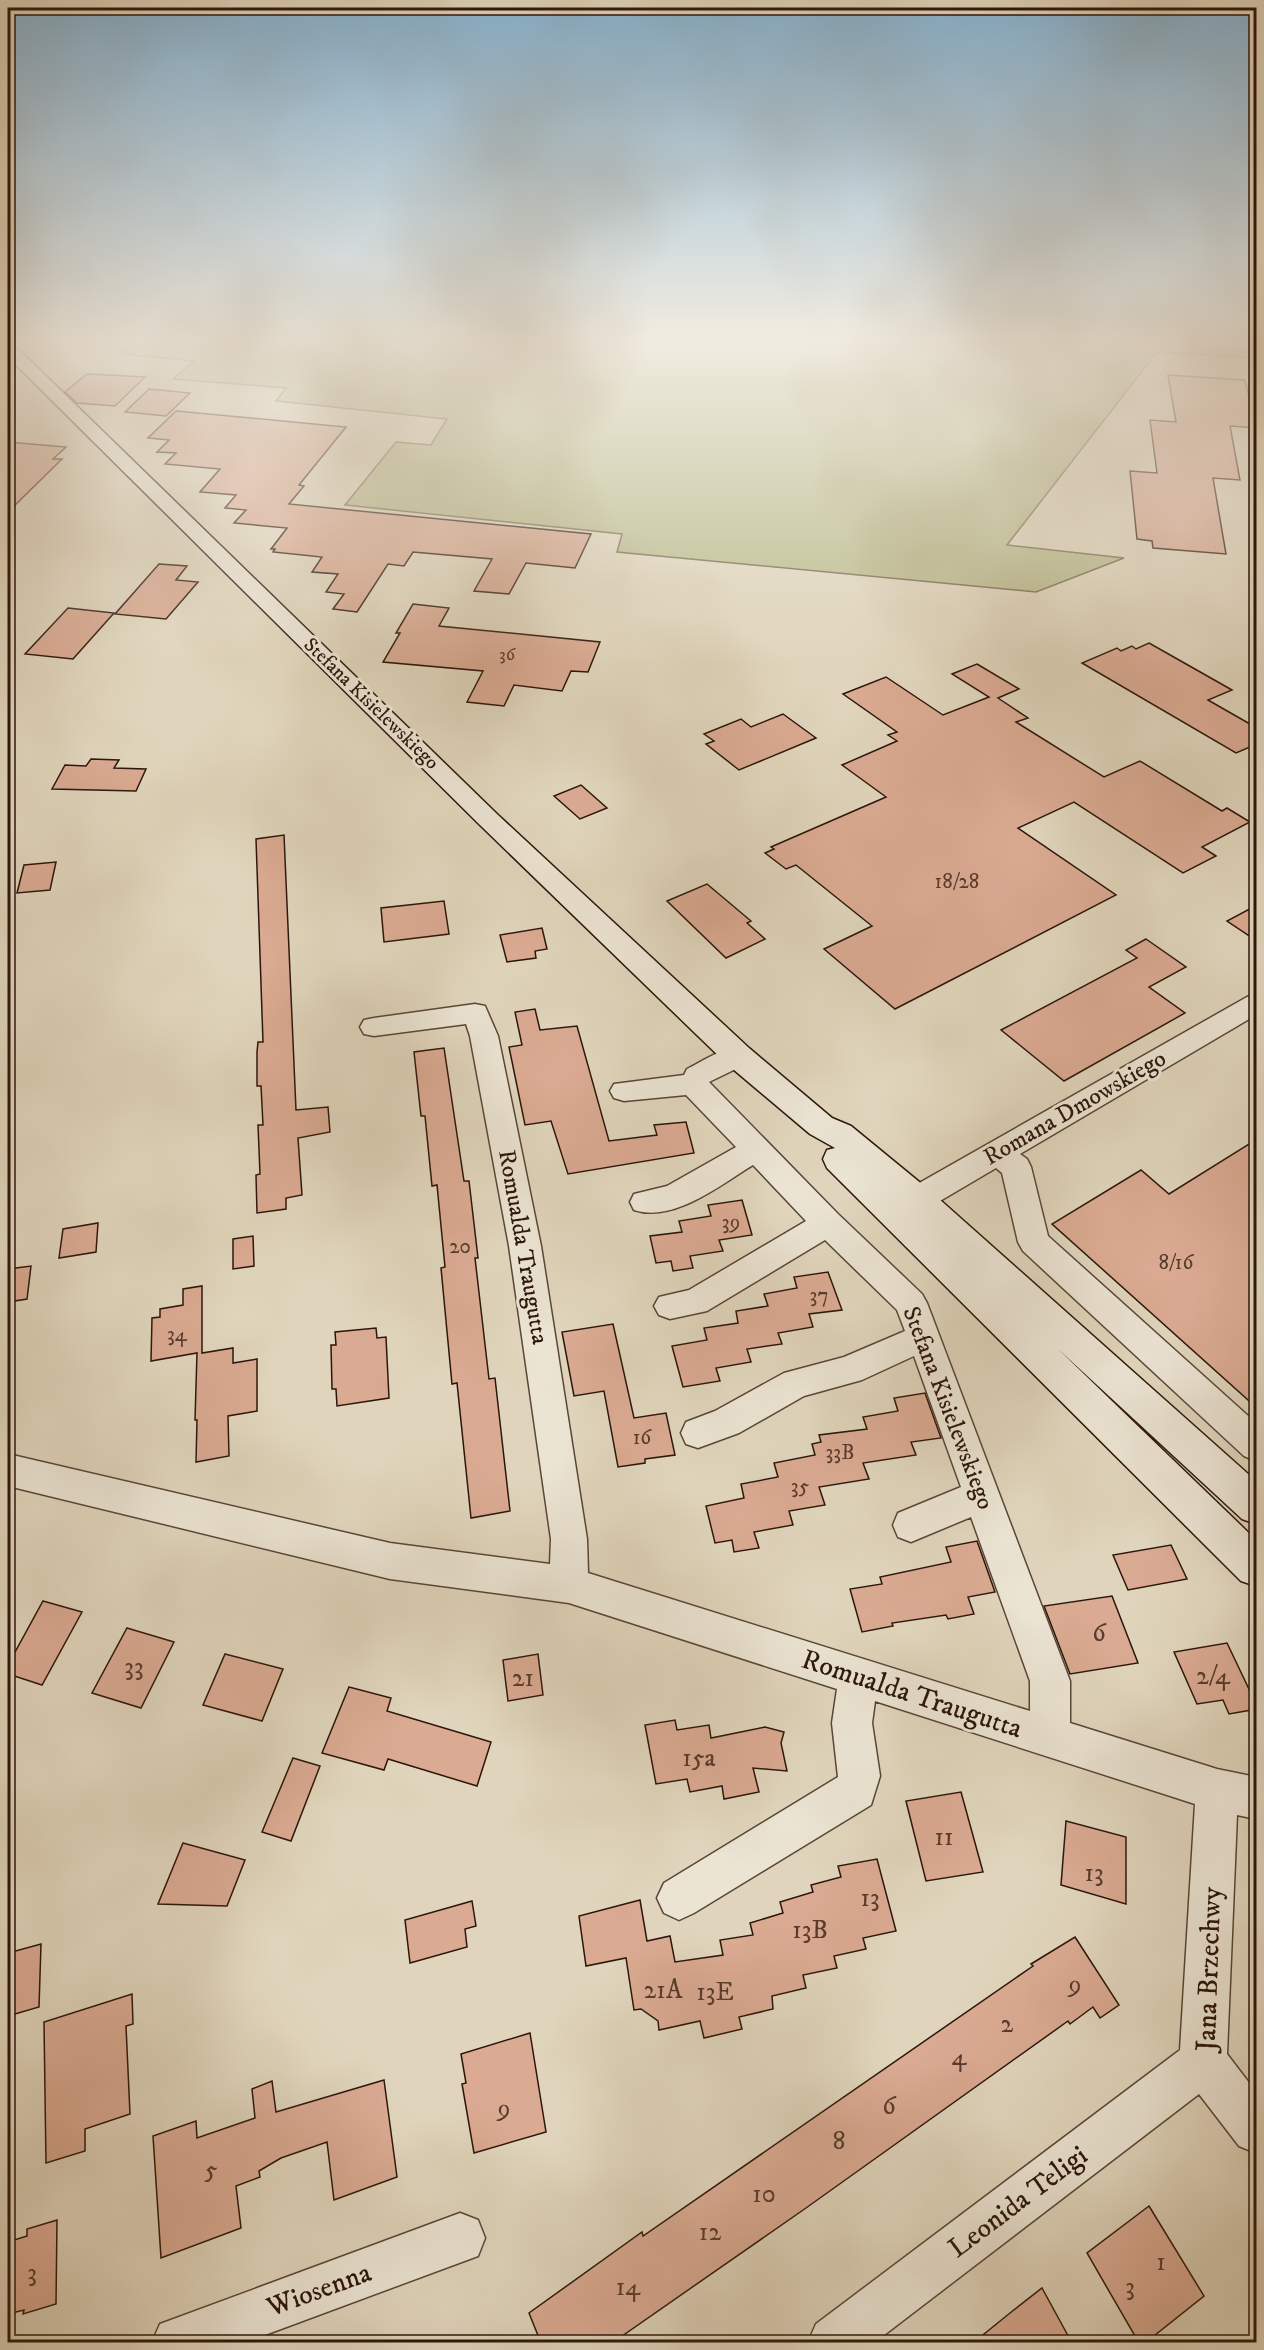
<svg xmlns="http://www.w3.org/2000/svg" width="1264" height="2350" font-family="'IM FELL DW Pica',serif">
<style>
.green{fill:#babb8c;stroke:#73684c;stroke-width:1.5}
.building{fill:#daaa92;stroke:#2c160b;stroke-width:1.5}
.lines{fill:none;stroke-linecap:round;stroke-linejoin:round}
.minor-casing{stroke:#594637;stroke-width:3}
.secondary-casing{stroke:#2c160b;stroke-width:3}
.minor{fill:#ebe4d3;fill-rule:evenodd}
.secondary{fill:#ebe4d3;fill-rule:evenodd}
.labels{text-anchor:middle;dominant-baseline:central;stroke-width:6;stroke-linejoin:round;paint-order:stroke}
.far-number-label{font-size:18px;fill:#583b2d}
.far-street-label{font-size:20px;fill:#2c160b;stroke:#ebe4d3}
.number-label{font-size:21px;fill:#583b2d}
.street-label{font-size:24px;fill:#2c160b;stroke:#ebe4d3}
.near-number-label{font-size:26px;fill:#583b2d}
.near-street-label{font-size:28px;fill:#2c160b;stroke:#ebe4d3}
</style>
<rect width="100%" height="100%" fill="#e0d5bc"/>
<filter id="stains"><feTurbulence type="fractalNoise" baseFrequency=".00333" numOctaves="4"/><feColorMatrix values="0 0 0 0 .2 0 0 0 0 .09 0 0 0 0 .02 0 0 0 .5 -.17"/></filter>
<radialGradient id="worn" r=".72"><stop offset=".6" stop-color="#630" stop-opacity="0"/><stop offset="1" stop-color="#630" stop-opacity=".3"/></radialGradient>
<path class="green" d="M139,336H1189L1202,349L1256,353V358L1157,352L1007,545L1124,558L1036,592L617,552L622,534L345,505L396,442L431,445L447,419L276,401L286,388L173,379L194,361L120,354Z"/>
<g class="building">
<path d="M87,374L145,377L115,406L77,403L65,392Z"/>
<path d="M1168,375L1245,380L1257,428L1230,426L1240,480L1213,478L1226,554L1153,548L1152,541L1137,539L1130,471L1157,473L1150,420L1176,422Z"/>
<path d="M149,389L190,393L166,416L125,412Z"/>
<path d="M176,411L346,427L299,485L304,486L289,504L591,534L575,568L526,563L509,594L474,591L492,559L413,552L404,566L388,564L357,612L333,609L344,594L326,592L338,574L312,572L322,557L273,552L275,549H271L287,528L234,523L246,510L225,508L236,495L200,492L220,469L165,464L176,453L157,452L169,440L148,438Z"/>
<path d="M8,442L66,447L53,459H62L8,512Z"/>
<path d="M159,564L187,566L176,580L198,582L166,619L115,614Z"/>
<path d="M413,604L449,608L439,626L600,642L588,672L571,671L562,691L514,685L504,706L467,702L483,671L383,662L400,633H396Z"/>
<path d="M68,608L114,613L73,659L25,654Z"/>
<path d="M1149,643L1232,690L1208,700L1257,728V744L1236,753L1082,663L1117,648L1121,651L1132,646L1136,649Z"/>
<path d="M977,664L1019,689L998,698L1028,718L1016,722L1104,777L1140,761L1222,811L1227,808L1250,822L1202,847L1216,856L1183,873L1074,802L1018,828L1116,895L895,1009L824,949L872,926L796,865L786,869L765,853L774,849L771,847L886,797L842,765L897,741L888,735L897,732L843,694L886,677L943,715L989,697L952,674Z"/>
<path d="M783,714L816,738L739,770L706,744L714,741L704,734L741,719L751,727Z"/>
<path d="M91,759L119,760L114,768L146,769L136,791L52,789L65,765L86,766Z"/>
<path d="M581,785L607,808L580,819L554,796Z"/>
<path d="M284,835L296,1110L328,1107L330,1132L298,1138L302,1195L286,1198V1209L257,1213L256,1175L260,1174L258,1125H263L261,1086H257V1052L258,1042H263L256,839Z"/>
<path d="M56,862L50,890L17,893L24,865Z"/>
<path d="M707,884L751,921L747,923L765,939L726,958L667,901Z"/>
<path d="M444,901L449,934L384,942L381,908Z"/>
<path d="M1257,905V941L1227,921Z"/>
<path d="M542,928L547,949L535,951L536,958L507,962L500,935Z"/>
<path d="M1146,939L1186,967L1149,987L1185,1013L1064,1081L1001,1030L1137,958L1126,950Z"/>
<path d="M535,1009L540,1030L577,1026L609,1141L657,1135L654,1125L686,1122L694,1153L568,1174L551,1121L525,1125L509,1047L522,1045L515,1012Z"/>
<path d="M444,1048L464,1181H469L478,1258H475L489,1379L495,1378L510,1511L471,1518L457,1383L452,1384L441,1268L445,1267L437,1185L432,1186L425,1116H421L414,1052Z"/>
<path d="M1257,1139V1408L1052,1224L1141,1170L1169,1194Z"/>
<path d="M742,1200L752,1235L719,1240L723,1251L690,1256L693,1268L673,1271L671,1261L656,1263L650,1236L682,1232L679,1221L711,1216L708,1205Z"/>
<path d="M98,1223L96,1252L59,1258L63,1229Z"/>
<path d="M253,1236L254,1266L233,1269V1239Z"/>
<path d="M31,1266L27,1299L8,1302V1269Z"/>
<path d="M828,1272L842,1310L809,1314L813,1327L778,1333L782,1344L747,1349L751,1362L716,1368L720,1381L683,1387L672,1346L707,1340L704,1328L738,1323L736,1311L768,1306L764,1294L797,1288L794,1277Z"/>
<path d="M202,1286V1353L233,1348V1363L257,1359V1411L228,1416L229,1456L196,1462L197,1420H195L197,1353L151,1361L152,1318L160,1317V1309L183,1305V1289Z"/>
<path d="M613,1324L634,1418L666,1413L675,1455L645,1459V1463L618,1467L604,1391L574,1396L562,1332Z"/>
<path d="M376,1328L377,1338L386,1337L389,1398L337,1406L336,1389H332L331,1345H336L335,1332Z"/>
<path d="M925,1393L941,1438L911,1442L916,1455L863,1463L869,1479L819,1487L825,1505L789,1511L793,1525L754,1532L759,1548L734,1552L732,1540L715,1543L706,1506L744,1498L741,1484L778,1477L774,1463L815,1455L812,1444L821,1442L819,1435L867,1429L863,1417L898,1411L894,1398Z"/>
<path d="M977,1541L995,1592L968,1597L974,1614L948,1619L946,1615L892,1623L893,1626L862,1632L850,1589L882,1584L880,1577L951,1562L946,1547Z"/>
<path d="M1171,1545L1187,1579L1128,1590L1113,1555Z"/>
<path d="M1112,1596L1138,1663L1070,1674L1044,1606Z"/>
<path d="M43,1601L82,1612L42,1685L8,1674V1665Z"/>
<path d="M127,1628L174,1642L141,1708L92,1693Z"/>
<path d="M1227,1643L1257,1706V1709L1229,1714L1223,1700L1197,1704L1174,1652Z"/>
<path d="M225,1654L283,1669L262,1721L203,1705Z"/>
<path d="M538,1654L543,1695L508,1701L503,1660Z"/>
<path d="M349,1687L391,1698L387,1711L491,1742L477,1786L388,1759L384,1770L322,1753Z"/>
<path d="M675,1720L677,1730L709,1725L711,1738L765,1727L784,1732L781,1743L787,1771L753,1768L759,1792L724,1799L722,1786L690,1792L687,1779L656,1784L645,1725Z"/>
<path d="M293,1758L320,1766L291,1841L262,1832Z"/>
<path d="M961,1792L983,1872L926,1881L906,1801Z"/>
<path d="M1066,1821L1126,1837V1904L1061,1885Z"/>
<path d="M183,1843L245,1860L227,1906L158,1904Z"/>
<path d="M877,1859L896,1931L863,1938L866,1949L834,1956L837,1968L803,1975L806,1988L772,1996L773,2009L739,2017L742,2029L704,2038L700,2021L659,2030L658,2021L641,2009L634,2010L626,1958L586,1966L579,1916L640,1900L647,1941L670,1936L675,1962L723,1955L720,1940L753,1935L750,1923L783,1913L780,1902L813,1892L811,1885L841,1877L838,1866Z"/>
<path d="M472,1901L476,1926L465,1929L467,1947L410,1963L405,1920Z"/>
<path d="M1075,1937L1119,2005L1100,2018L1093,2007L1070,2024L1068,2021L806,2208L612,2343H541L529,2313L642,2232L643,2236L1033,1966L1031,1964Z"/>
<path d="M41,1944L39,2007L8,2016V1953Z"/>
<path d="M132,1994L133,2024L126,2026L130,2114L85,2129V2151L46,2163L44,2022Z"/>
<path d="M530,2033L546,2132L474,2153L462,2084L466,2083L461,2054Z"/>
<path d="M384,2080L397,2177L334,2200L327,2142L281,2158L259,2171L260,2177L236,2186L241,2228L161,2258L153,2136L196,2121L197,2138L255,2118L252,2089L272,2081L276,2112Z"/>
<path d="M1149,2206L1204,2296L1145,2343H1139L1087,2253Z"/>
<path d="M57,2220L56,2304L23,2314L24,2310L8,2314V2242L27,2236V2229Z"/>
<path d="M1042,2288L1072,2343H973L1010,2313Z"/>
</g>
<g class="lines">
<g class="minor-casing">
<g id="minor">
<path d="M1256,994V1015L1020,1154L1027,1159L1031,1167L1048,1236L1256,1423V1461L1244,1456L1023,1251L1018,1242L1002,1173L996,1168L906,1221L895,1224L884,1221L880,1212L884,1203L1247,997Z"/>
<path d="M475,1004L485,1006L498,1036L541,1246L587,1539L588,1573L1030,1711V1681L971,1517L911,1542L898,1537L893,1525L898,1513L961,1487L914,1356L862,1380L804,1396L739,1433L698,1448L686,1444L681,1433L686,1422L715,1411L784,1373L844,1357L905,1331L897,1310L825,1240L707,1311L670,1319L659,1315L654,1306L659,1297L689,1290L806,1221L753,1165C720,1185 674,1223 634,1210L630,1202L634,1194L667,1186L736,1147L686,1095L624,1101L614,1098L610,1091L614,1084L684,1075L687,1069C705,1060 728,1043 748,1049L752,1056L748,1063L709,1082L838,1214L922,1294L927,1303L1070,1681V1723L1217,1769L1256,1777V1819L1237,1815L1227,2054L1256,2092V2153L1239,2146L1199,2094L875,2342H808L816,2324L1180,2050L1195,1804L875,1701L872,1723L880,1776L871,1805L694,1913L679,1920L664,1913L657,1898L664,1883L838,1777L832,1723L837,1689L569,1603L390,1579L8,1486V1454L390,1543L550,1564L551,1539L509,1246L470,1036L466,1024L374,1036L364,1034L360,1027L364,1020L374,1018Z"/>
<path d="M460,2213L478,2220L485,2238L478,2256L246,2342H152L160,2324Z"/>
</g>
</g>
<g class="secondary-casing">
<path id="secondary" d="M8,343L14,345L498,815L749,1048L832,1118L851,1126L929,1190L1256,1481V1524L1242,1519L1057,1348L1256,1540V1586L1241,1581L827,1168L823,1159L827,1150L835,1148L810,1134L727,1064L480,825L8,357Z"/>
</g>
<use href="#minor" class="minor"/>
<use href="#secondary" class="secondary"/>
</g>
<linearGradient id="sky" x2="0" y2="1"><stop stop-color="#87b5d4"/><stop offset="0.51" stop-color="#f1ece1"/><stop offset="1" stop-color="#f1ece1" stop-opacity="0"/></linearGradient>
<rect width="1264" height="665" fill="url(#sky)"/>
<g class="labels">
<g class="far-number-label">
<text x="507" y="655">36</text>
</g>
<g class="far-street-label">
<text transform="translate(371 704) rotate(44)">Stefana Kisielewskiego</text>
</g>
<g class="number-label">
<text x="957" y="882">18/28</text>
<text x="731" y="1223">39</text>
<text x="460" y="1247">20</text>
<text x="1176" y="1263">8/16</text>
<text x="819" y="1296">37</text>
<text x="177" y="1335">34</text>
<text x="642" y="1438">16</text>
<text x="840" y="1453">33B</text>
<text x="800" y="1487">35</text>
</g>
<g class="street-label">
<text transform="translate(1075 1108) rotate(-30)">Romana Dmowskiego</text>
<text transform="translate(523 1247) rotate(80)">Romualda Traugutta</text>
<text transform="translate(948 1408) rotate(69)">Stefana Kisielewskiego</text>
</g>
<g class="near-number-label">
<text x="1099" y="1633">6</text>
<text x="134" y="1667">33</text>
<text x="1213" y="1676">2/4</text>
<text x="523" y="1678">21</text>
<text x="699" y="1758">15a</text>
<text x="944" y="1837">11</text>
<text x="1094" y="1873">13</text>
<text x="870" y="1898">13</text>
<text x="810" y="1930">13B</text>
<text x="1075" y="1984">9</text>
<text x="663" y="1990">21A</text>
<text x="715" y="1992">13E</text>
<text x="1007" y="2024">2</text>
<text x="959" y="2057">4</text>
<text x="889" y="2106">6</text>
<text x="504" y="2108">9</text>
<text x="839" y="2141">8</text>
<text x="211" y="2170">5</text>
<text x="764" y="2194">10</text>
<text x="710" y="2232">12</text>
<text x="1161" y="2262">1</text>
<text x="32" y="2273">3</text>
<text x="628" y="2287">14</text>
<text x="1130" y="2287">3</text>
</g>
<g class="near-street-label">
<text transform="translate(912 1694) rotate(18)">Romualda Traugutta</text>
<text transform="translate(1209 1969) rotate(-88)">Jana Brzechwy</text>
<text transform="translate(1018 2202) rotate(-37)">Leonida Teligi</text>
<text transform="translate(319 2290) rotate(-20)">Wiosenna</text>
</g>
</g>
<rect width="1264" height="2350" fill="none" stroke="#e0d5bc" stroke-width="30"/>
<rect x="9" y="9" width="1246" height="2332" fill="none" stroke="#2c160b" stroke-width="3"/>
<rect x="15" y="15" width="1234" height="2320" fill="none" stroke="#2c160b" stroke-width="1.5"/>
<rect width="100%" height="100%" filter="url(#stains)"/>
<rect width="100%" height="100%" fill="url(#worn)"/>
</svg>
